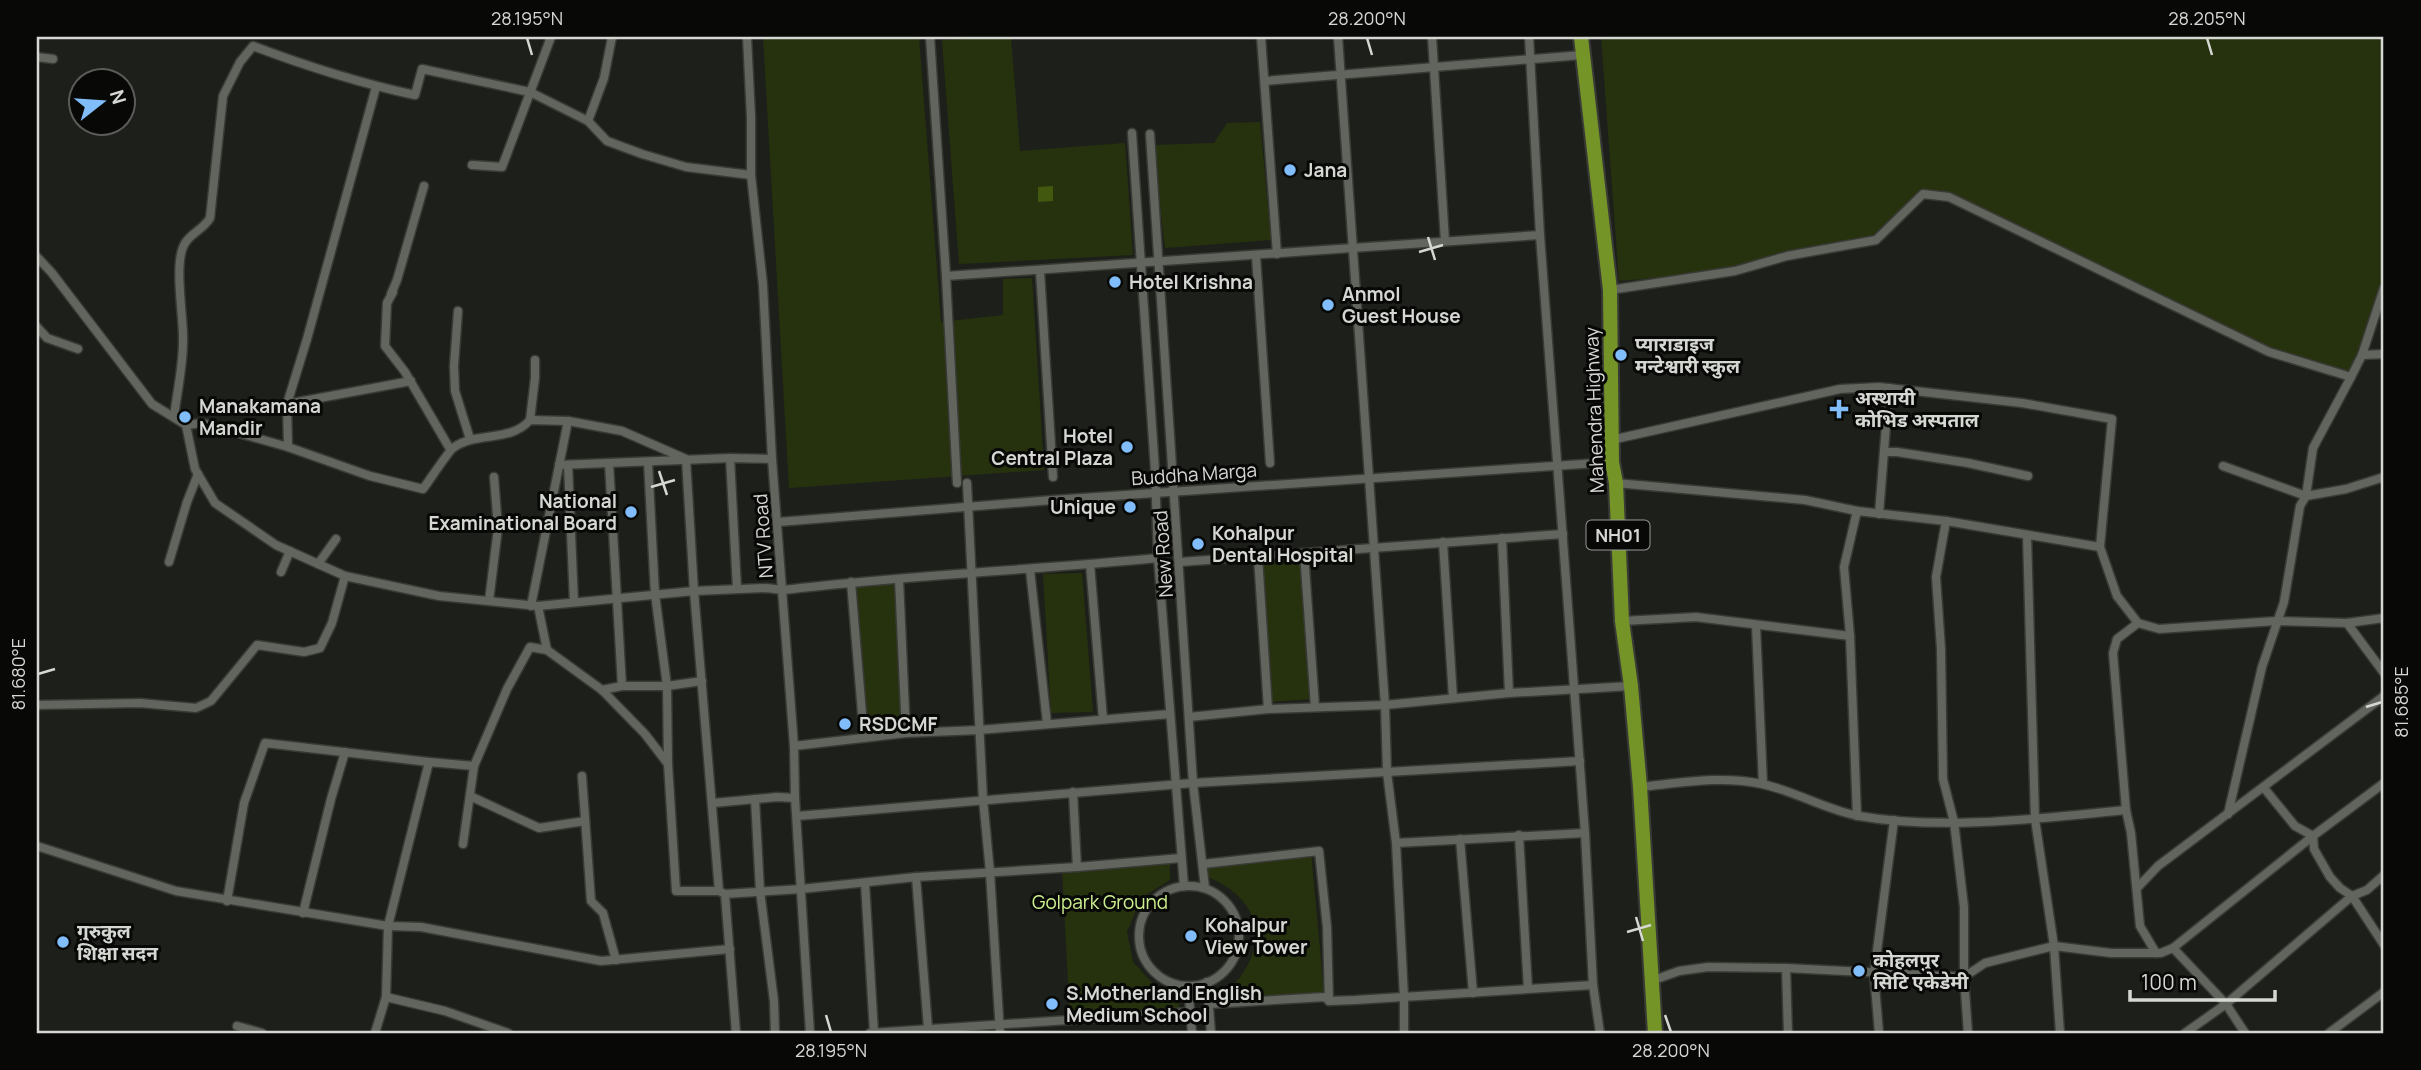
<svg xmlns="http://www.w3.org/2000/svg" width="2421" height="1070" font-family="Manrope,'Noto Sans Devanagari',sans-serif">
<style>
.green{fill:#26320e}
.water{fill:#43580f}
.lines{fill:none;stroke-linecap:round;stroke-linejoin:round}
.street-casing{stroke:#393a36;stroke-width:11}
.highway-casing{stroke:#393a36;stroke-width:18}
.street{stroke:#62655e;stroke-width:8}
.highway{stroke:#749427;stroke-width:14}
.ticks{fill:none;stroke:#d5d7d3;stroke-width:2.5}
.poi-dot{fill:#80bdfa;stroke:#080907;stroke-width:2.5}
.labels{text-anchor:middle;dominant-baseline:central;stroke-width:6;stroke-linejoin:round;paint-order:stroke}
.shield{fill:#080907;stroke:#989996;stroke-width:2}
.shield-label{font-size:18px;font-weight:bold;fill:#d5d7d3}
.poi-label{font-size:19px;font-weight:bold;fill:#d5d7d3;stroke:#080907;text-anchor:start}
.street-label{font-size:19px;fill:#d5d7d3;stroke:#080907}
.park-label{font-size:19px;fill:#cdf08f;stroke:#080907}
.neatline{fill:none;stroke:#d5d7d3;stroke-width:2.5}
.ticks-label{font-size:18px;text-anchor:middle;fill:#d5d7d3}
</style>
<rect width="100%" height="100%" fill="#1d201a"/>
<g class="green">
<path d="M763,37H919L941,322L1003,315V279L1032,278L1044,470L789,488Z"/>
<path d="M1011,37L1020,151L1125,143L1133,255L959,264L942,40Z"/>
<path d="M1601,37H2384V288L2351,377L2269,352L1949,197L1923,194L1876,240L1735,271L1619,281Z"/>
<path d="M1260,122L1271,240L1165,248L1153,145L1214,143L1227,123Z"/>
<path d="M1302,555L1312,699L1270,702L1262,559Z"/>
<path d="M1082,573L1093,712L1051,713L1043,574Z"/>
<path d="M895,583L902,728L868,732L856,585Z"/>
<path d="M1311,852L1324,993L1213,1001C1220,990 1234,987 1241,976C1271,933 1253,896 1208,877L1207,864Z"/>
<path d="M1170,861V880L1141,898L1127,932L1133,962L1158,989L1178,998L1180,1010L1070,1019L1062,868Z"/>
</g>
<path class="water" d="M1053,186V201L1038,202V187Z"/>
<g class="lines">
<g class="street-casing">
<g id="street">
<path d="M747,37L751,117V175L763,285L772,459L794,746L795,798L810,1033"/>
<path d="M930,37L946,276L957,483"/>
<path d="M1261,37L1277,254"/>
<path d="M1338,37L1385,705L1387,772L1396,843L1404,997V1033"/>
<path d="M1432,37L1445,241"/>
<path d="M1529,37L1540,235L1585,833L1593,985L1600,1033"/>
<path d="M37,57L53,59"/>
<path d="M1265,81L1582,55"/>
<path d="M588,121L604,78L612,37"/>
<path d="M1132,133L1155,470L1158,558L1184,886"/>
<path d="M1150,134L1193,783L1205,888"/>
<path d="M472,165L502,167L551,37"/>
<path d="M1256,256L1270,463"/>
<path d="M37,257L52,273L152,404L186,425L195,469L215,503L276,545L345,576L439,596L538,606L694,591L766,588L783,590C908,575 1033,570 1158,558"/>
<path d="M1040,271L1053,477"/>
<path d="M946,276L1540,235"/>
<path d="M1610,290L1735,271L1787,256L1876,240L1923,194L1949,197L2269,352L2351,377L2362,355L2384,288"/>
<path d="M393,292L387,303L385,346L405,372L450,449"/>
<path d="M391,294L397,280L424,186"/>
<path d="M458,311L454,366L455,391L470,439"/>
<path d="M37,327L47,338L78,349"/>
<path d="M2362,355L2384,354"/>
<path d="M287,404L307,339L376,87"/>
<path d="M174,417C177,391 184,363 183,336C183,314 174,264 184,245C190,233 202,231 210,218L223,96L240,62L253,46C306,66 359,83 415,95L422,69L530,92L588,121L607,141L642,154L686,167L751,175"/>
<path d="M530,420L535,378V360"/>
<path d="M186,425L203,423L288,447L370,476L423,489C429,481 448,452 453,448C476,431 510,443 530,420L568,421L622,431L686,459L694,591L719,891"/>
<path d="M1611,440L1840,389L1879,387L2022,403L2112,419L2100,547L2117,596L2138,623L2159,629L2276,621L2347,623L2384,618"/>
<path d="M288,447L287,404L411,381"/>
<path d="M1885,452H1897L1968,463L2028,476"/>
<path d="M730,458L737,588"/>
<path d="M648,462L655,594L667,686L668,764L676,891H719L725,894L801,889L916,877L1077,867L1181,858"/>
<path d="M609,463L622,686H667L702,681"/>
<path d="M559,465L730,458L772,459"/>
<path d="M568,465L574,602"/>
<path d="M2223,466L2306,496L2346,489L2384,477"/>
<path d="M967,483L983,799L990,872L1000,1033"/>
<path d="M1616,483L1805,500L1857,511L1946,521L2100,547"/>
<path d="M1879,514L1889,388"/>
<path d="M1946,521L1936,577L1941,649L1943,779L1954,822L1964,907V977L1968,1033"/>
<path d="M778,522L1052,500L1612,462"/>
<path d="M2027,536L2035,819L2054,946L2060,1033"/>
<path d="M1502,538L1509,693"/>
<path d="M1443,542L1453,698"/>
<path d="M1304,553L1315,707"/>
<path d="M1258,557L1268,709"/>
<path d="M169,562L187,502L198,474"/>
<path d="M1180,562L1563,534"/>
<path d="M318,564L336,539"/>
<path d="M1090,564L1103,719"/>
<path d="M1030,570L1047,723"/>
<path d="M281,572L290,551"/>
<path d="M899,579L906,733"/>
<path d="M851,582L864,737"/>
<path d="M489,601L498,528L494,477"/>
<path d="M531,606L568,421"/>
<path d="M1622,621L1696,617L1850,636"/>
<path d="M2138,623L2117,639L2113,653L2126,810L2131,833L2140,926L2156,953"/>
<path d="M2347,623L2384,673"/>
<path d="M1756,626L1763,784"/>
<path d="M547,650L602,690L645,734L668,764"/>
<path d="M602,690L622,686"/>
<path d="M37,705L140,703L196,708L211,701L257,645L304,652L320,648L332,623L345,576"/>
<path d="M1189,717L1268,709L1385,705L1509,693L1631,686"/>
<path d="M794,746L906,733L979,730L1170,714"/>
<path d="M582,776L591,901L603,913L616,960"/>
<path d="M1640,787C1680,783 1721,775 1762,784C1795,791 1826,810 1859,816C1943,831 2042,818 2126,810"/>
<path d="M2264,788L2295,826L2313,836L2314,849L2330,877L2340,888L2352,896L2384,945"/>
<path d="M1073,792L1077,867"/>
<path d="M470,796L539,828L585,821"/>
<path d="M755,799L760,891L774,1001L775,1033"/>
<path d="M713,803L777,797L795,798"/>
<path d="M2228,814L2262,667L2284,602L2300,506L2306,496L2313,448L2351,377"/>
<path d="M797,816L1193,783L1580,761"/>
<path d="M1857,816L1850,636L1844,567L1857,511"/>
<path d="M1519,835L1528,989"/>
<path d="M1460,839L1473,993"/>
<path d="M1396,843L1585,833"/>
<path d="M463,844L474,766"/>
<path d="M37,846L176,891L388,926L421,927L601,961L730,949"/>
<path d="M1203,864L1319,851L1327,927L1329,1001"/>
<path d="M916,877L928,1028"/>
<path d="M865,883L874,1033"/>
<circle cx="1189" cy="936" r="50"/>
<path d="M2138,887L2158,866L2384,696"/>
<path d="M725,894L736,1033"/>
<path d="M227,901L244,803L265,743L429,762"/>
<path d="M303,913L331,799L345,752"/>
<path d="M2173,948L2313,836L2384,783"/>
<path d="M1786,968L1788,1033"/>
<path d="M1651,981L1679,971L1708,967L1786,968L1964,977L1985,963L2054,946L2111,953H2161L2173,948L2226,1004L2245,1033"/>
<path d="M1207,982L1211,1033"/>
<path d="M1188,986L1192,1033"/>
<path d="M386,997L445,1011L508,1033"/>
<path d="M1210,1004L1325,997L1329,1001L1355,1000L1593,985"/>
<path d="M237,1026L262,1033"/>
<path d="M375,1033L386,997L388,926L429,762L474,766L507,689L530,647L547,650L538,606"/>
<path d="M870,1033L1191,1012"/>
<path d="M1879,1033L1874,974L1894,820"/>
<path d="M2185,1033L2226,1004L2352,896L2367,890L2384,875"/>
<path d="M2329,1033L2384,992"/>
</g>
</g>
<g class="highway-casing">
<path id="highway" d="M1581,37L1610,290L1612,462L1616,483L1622,621L1631,686L1640,787L1655,1033"/>
</g>
<use href="#street" class="street"/>
<use href="#highway" class="highway"/>
</g>
<path class="ticks" d="M527,38L532,55M1367,38L1372,55M2207,38L2212,55M1428,237L1435,260M1419,252L1443,245M659,471L667,495M651,487L675,480M38,674L55,669M2366,707L2382,702M1636,917L1643,941M1627,932L1651,925M826,1015L831,1032M1665,1015L1671,1032"/>
<g class="poi-dot">
<circle cx="1290" cy="170" r="7"/>
<circle cx="1115" cy="282" r="7"/>
<circle cx="1328" cy="305" r="7"/>
<circle cx="1621" cy="355" r="7"/>
<path d="M1835.5 398.5h7v7h7v7h-7v7h-7v-7h-7v-7h7z"/>
<circle cx="185" cy="417" r="7"/>
<circle cx="1127" cy="447" r="7"/>
<circle cx="1130" cy="507" r="7"/>
<circle cx="631" cy="512" r="7"/>
<circle cx="1198" cy="544" r="7"/>
<circle cx="845" cy="724" r="7"/>
<circle cx="1191" cy="936" r="7"/>
<circle cx="63" cy="942" r="7"/>
<circle cx="1859" cy="971" r="7"/>
<circle cx="1052" cy="1004" r="7"/>
</g>
<g class="labels">
<rect class="shield" x="1586.5" y="520.5" width="63" height="29" rx="5"/>
<g class="shield-label">
<text x="1618" y="535">NH01</text>
</g>
<g class="poi-label">
<text x="1304" y="170">Jana</text>
<text x="1129" y="282">Hotel Krishna</text>
<text x="1342" y="294">Anmol<tspan x="1342" dy="22">Guest House</tspan></text>
<text x="1635" y="344">प्याराडाइज<tspan x="1635" dy="22">मन्टेश्वारी स्कुल</tspan></text>
<text x="1855" y="398">अस्थायी<tspan x="1855" dy="22">कोभिड अस्पताल</tspan></text>
<text x="199" y="406">Manakamana<tspan x="199" dy="22">Mandir</tspan></text>
<text x="1113" y="436" text-anchor="end">Hotel<tspan x="1113" dy="22">Central Plaza</tspan></text>
<text x="617" y="501" text-anchor="end">National<tspan x="617" dy="22">Examinational Board</tspan></text>
<text x="1116" y="507" text-anchor="end">Unique</text>
<text x="1212" y="533">Kohalpur<tspan x="1212" dy="22">Dental Hospital</tspan></text>
<text x="859" y="724">RSDCMF</text>
<text x="1205" y="925">Kohalpur<tspan x="1205" dy="22">View Tower</tspan></text>
<text x="77" y="931">गुरुकुल<tspan x="77" dy="22">शिक्षा सदन</tspan></text>
<text x="1873" y="960">कोहलपुर<tspan x="1873" dy="22">सिटि एकेडेमी</tspan></text>
<text x="1066" y="993">S.Motherland English<tspan x="1066" dy="22">Medium School</tspan></text>
</g>
<g class="street-label">
<text transform="translate(1594 410) rotate(-92)">Mahendra Highway</text>
<text transform="translate(1194 474) rotate(-4)">Buddha Marga</text>
<text transform="translate(763 536) rotate(-94)">NTV Road</text>
<text transform="translate(1163 554) rotate(-94)">New Road</text>
</g>
<g class="park-label">
<text x="1100" y="902">Golpark Ground</text>
</g>
</g>
<rect width="2421" height="1070" fill="none" stroke="#080907" stroke-width="77"/>
<g transform="translate(102 102) rotate(73)"><circle r="33" fill="#080907" stroke="#5a5b59" stroke-width="2"/>
<path d="M0-5L12 26L0 18L-12 26Z" fill="#80bdfa"/>
<text y="-10" font-size="19" font-weight="bold" text-anchor="middle" fill="#d5d7d3">N</text>
</g>
<path d="M2130 990v10h145v-10" fill="none" stroke="#d5d7d3" stroke-width="3.5"/>
<text x="2141" y="990" font-size="21" fill="#d5d7d3" stroke="#080907" stroke-width="5" paint-order="stroke">100 m</text>
<rect x="38" y="38" width="2344" height="994" class="neatline"/>
<g class="ticks-label">
<text x="527" y="25">28.195°N</text>
<text x="1367" y="25">28.200°N</text>
<text x="2207" y="25">28.205°N</text>
<text transform="translate(19 674) rotate(-90)" y="6">81.680°E</text>
<text transform="translate(2402 702) rotate(-90)" y="6">81.685°E</text>
<text x="831" y="1057">28.195°N</text>
<text x="1671" y="1057">28.200°N</text>
</g>
</svg>
